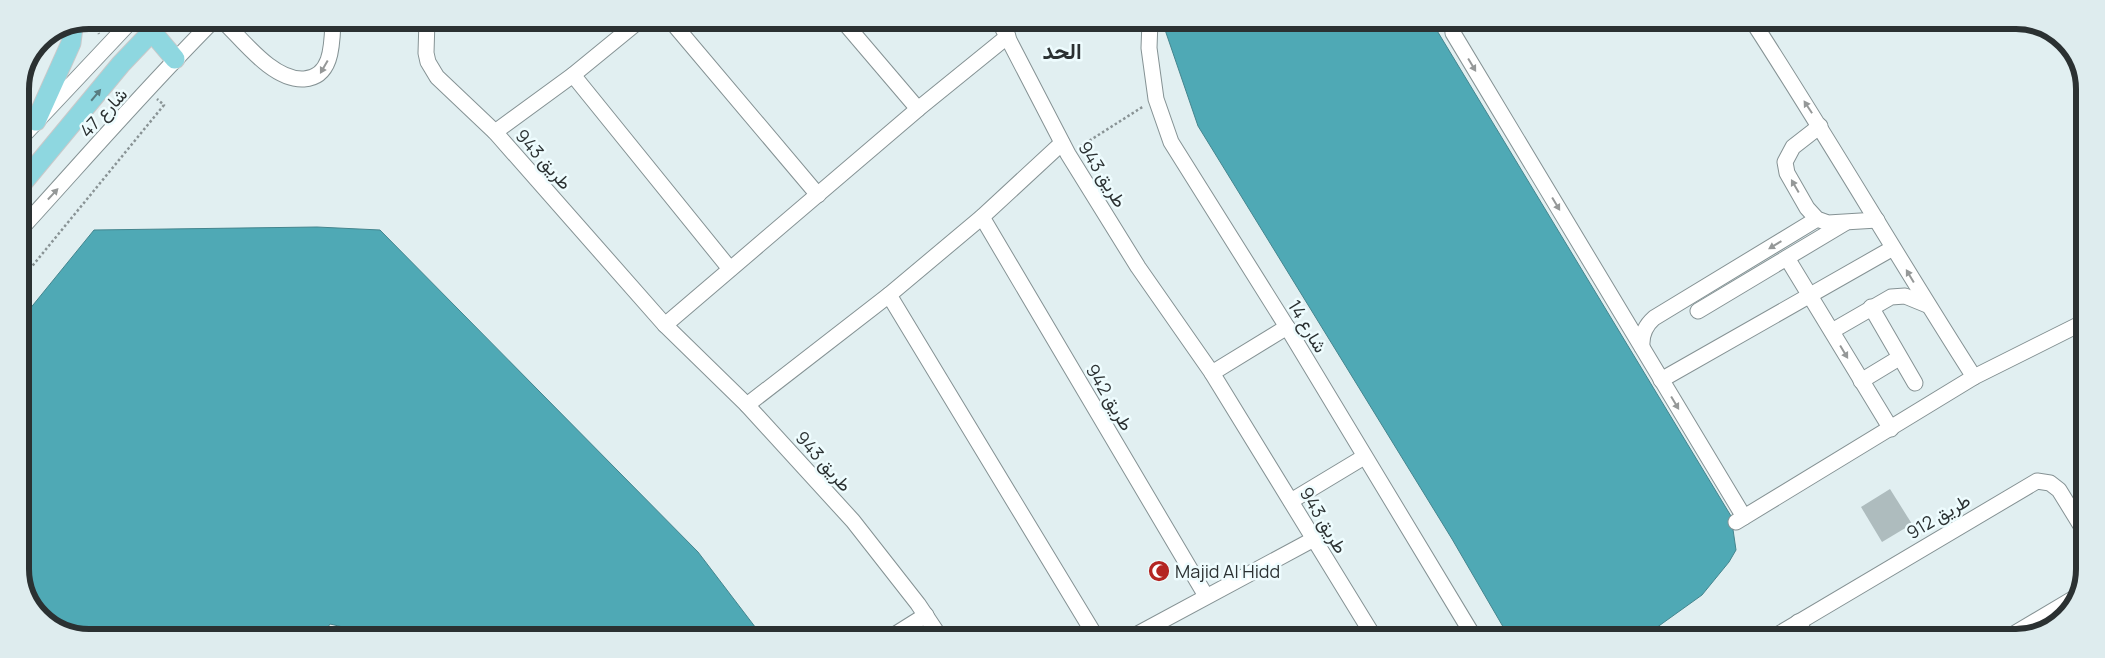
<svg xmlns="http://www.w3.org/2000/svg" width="2105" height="658" font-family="Manrope,Vazirmatn,sans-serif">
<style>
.water{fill:#4fa9b5;stroke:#44858e}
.building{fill:#aebcbe}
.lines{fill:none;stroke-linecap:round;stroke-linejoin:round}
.minor-casing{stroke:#859294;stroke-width:17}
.major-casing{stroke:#c8c9ca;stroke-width:21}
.path{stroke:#899395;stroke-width:2.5;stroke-dasharray:2.5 2.5;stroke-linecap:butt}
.minor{stroke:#fff;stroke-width:15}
.major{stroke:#8ed7e0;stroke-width:19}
.oneway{fill:#959898}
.oneway2{fill:#587c80}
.labels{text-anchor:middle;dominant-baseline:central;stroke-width:5;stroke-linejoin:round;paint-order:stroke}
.street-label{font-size:18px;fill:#2b3132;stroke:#eefcfe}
.poi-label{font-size:18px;fill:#2b3132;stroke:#eefcfe;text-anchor:start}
.district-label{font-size:22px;font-weight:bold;fill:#2b3132;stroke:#eefcfe}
.rim{fill:none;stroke:#2b3132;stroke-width:6}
</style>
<rect width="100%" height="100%" fill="#e1eff1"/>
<g class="water">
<path d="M1162,21L1433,22V24L1731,516L1736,550L1729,562L1702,595L1642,638L1509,637L1452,539L1198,126Z"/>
<path d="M317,227L380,230L698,552L762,636H382L330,624L322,636H71L34,611L20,574V321L94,230Z"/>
</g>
<path class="building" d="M1890,489L1912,524L1882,542L1861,507Z"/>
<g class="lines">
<g class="minor-casing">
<g id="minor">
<path d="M222,20C243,40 273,81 304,79C333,77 332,43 333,20"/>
<path d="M427,20L426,53L428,62L437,77L495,132L665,325L747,405L853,521L918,604L940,637"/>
<path d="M671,21L818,195"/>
<path d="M843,21L918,109"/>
<path d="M999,21L1068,154L1138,267L1212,373L1374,637"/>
<path d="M1150,21L1149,48L1156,99L1171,142L1287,327L1474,637"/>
<path d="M1452,22L1453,33L1744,517"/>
<path d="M1753,22C1829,139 1899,260 1974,377"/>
<path d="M573,75L730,269"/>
<path d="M1820,126L1793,147L1785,162L1787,173L1807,208L1817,219L1828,223L1877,220"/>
<path d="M495,132L573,75L639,21"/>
<path d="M20,139L132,20"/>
<path d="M982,217L1206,596"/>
<path d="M20,230C84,160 147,87 214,20"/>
<path d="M1787,258L1891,429"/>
<path d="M889,295L1096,637"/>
<path d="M1871,307L1915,383"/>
<path d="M1698,311L1845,223"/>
<path d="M665,325L918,109L1008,36"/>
<path d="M1832,331L1891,297L1905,296L1927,305"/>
<path d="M1642,347C1641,335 1645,326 1654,318L1817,219"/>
<path d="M1212,373L1287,327"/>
<path d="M1661,380L1893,248"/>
<path d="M1861,381L1899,358"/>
<path d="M747,405L889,295L982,217L1062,143"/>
<path d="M1291,501L1364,457"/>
<path d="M1736,522L1974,377L2084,322"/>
<path d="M1798,622L1808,638"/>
<path d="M891,637L926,615"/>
<path d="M1132,637L1314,539"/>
<path d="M1772,638L2037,481L2050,483L2059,490L2083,529"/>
<path d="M2007,638L2076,597"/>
</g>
</g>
<g class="major-casing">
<g id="major">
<path d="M142,20L175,59"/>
<path d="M36,121L71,43L73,27"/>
<path d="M20,186L121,64L163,20"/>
</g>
</g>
<g class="path">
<path d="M91,20L99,34"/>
<path d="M1081,146L1144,106"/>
<path d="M20,281L164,105L157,99"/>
</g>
<use href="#minor" class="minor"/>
<use href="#major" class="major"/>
</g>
<defs><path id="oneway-solid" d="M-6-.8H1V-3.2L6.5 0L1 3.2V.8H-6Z" transform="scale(1.25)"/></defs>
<g class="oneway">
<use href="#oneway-solid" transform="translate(1472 65) rotate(59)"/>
<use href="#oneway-solid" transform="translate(324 67) rotate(120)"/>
<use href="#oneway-solid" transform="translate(1808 107) rotate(-123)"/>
<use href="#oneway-solid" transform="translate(1795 186) rotate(-120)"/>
<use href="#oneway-solid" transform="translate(53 194) rotate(-47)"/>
<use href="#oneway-solid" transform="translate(1556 204) rotate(59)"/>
<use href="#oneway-solid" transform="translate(1775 245) rotate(149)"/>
<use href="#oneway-solid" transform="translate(1910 276) rotate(-121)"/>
<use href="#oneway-solid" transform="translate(1844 352) rotate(59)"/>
<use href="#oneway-solid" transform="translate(1675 403) rotate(59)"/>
</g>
<use class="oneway2" href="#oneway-solid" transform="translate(96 95) rotate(-50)"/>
<defs>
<g id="mosque-disc" transform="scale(1.125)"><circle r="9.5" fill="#b42522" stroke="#eefcfe"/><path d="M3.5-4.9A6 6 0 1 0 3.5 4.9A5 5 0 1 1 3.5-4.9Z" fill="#fff"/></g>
</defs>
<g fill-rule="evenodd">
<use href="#mosque-disc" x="1159" y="571"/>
</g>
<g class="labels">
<g class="street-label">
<text transform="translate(103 112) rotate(-47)">شارع 47</text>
<text transform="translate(544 159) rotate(48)">طريق 943</text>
<text transform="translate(1103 174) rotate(58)">طريق 943</text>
<text transform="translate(1308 326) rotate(59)">شارع 14</text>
<text transform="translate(1110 397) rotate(59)">طريق 942</text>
<text transform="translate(824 461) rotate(48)">طريق 943</text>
<text transform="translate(1938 516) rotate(-31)">طريق 912</text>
<text transform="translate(1324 520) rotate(59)">طريق 943</text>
</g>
<g class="poi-label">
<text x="1175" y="571">Majid Al Hidd</text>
</g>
<g class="district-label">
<text x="1062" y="51">الحد</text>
</g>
</g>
<path d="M0 0H2105V658H0ZM89 29H2016A60 60 0 0 1 2076 89V569A60 60 0 0 1 2016 629H89A60 60 0 0 1 29 569V89A60 60 0 0 1 89 29Z" fill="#deecee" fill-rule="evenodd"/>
<path class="rim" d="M89 29H2016A60 60 0 0 1 2076 89V569A60 60 0 0 1 2016 629H89A60 60 0 0 1 29 569V89A60 60 0 0 1 89 29Z"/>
</svg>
